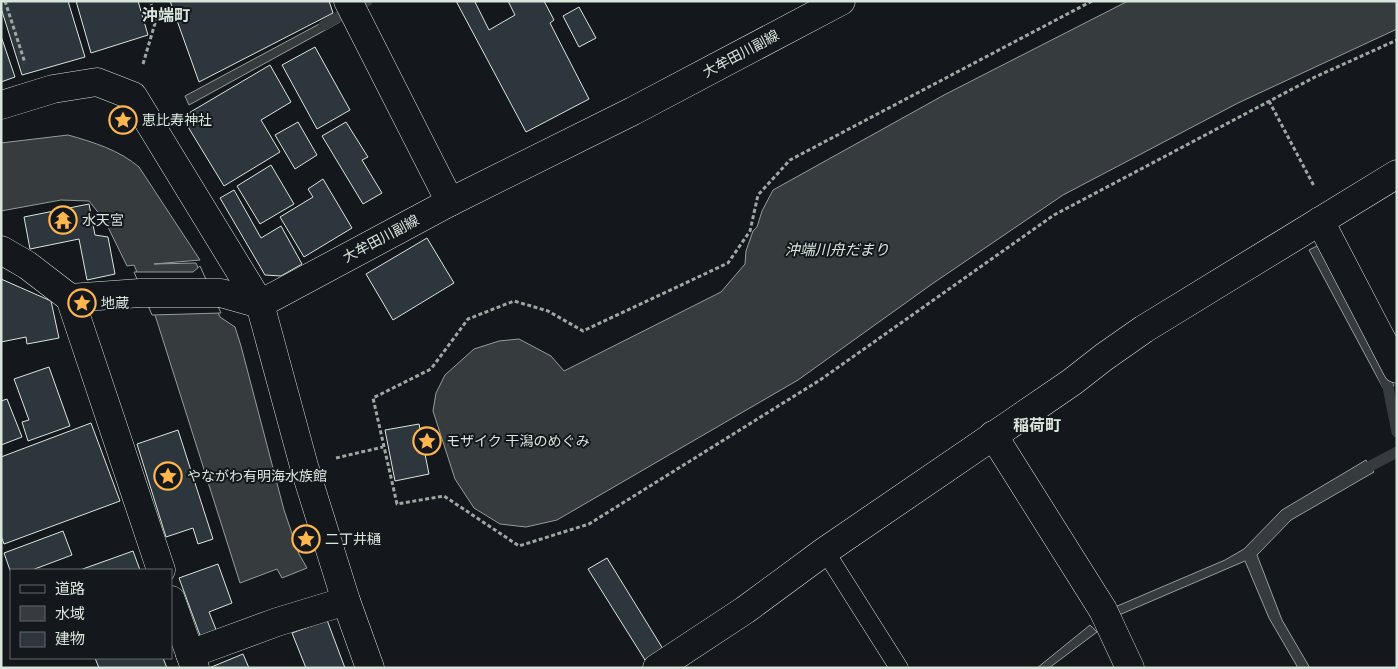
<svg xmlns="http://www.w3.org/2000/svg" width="1398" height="669" font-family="'Fira Sans','Noto Sans JP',sans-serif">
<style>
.water{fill:#363b3e;stroke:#939e99}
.pier{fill:#14181c;stroke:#939e99}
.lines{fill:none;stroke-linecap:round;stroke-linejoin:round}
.stream{stroke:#363b3e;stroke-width:11}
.building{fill:#2c363c;stroke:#d8e6dc}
.lane-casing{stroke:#d8e6dc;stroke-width:19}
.street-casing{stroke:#d8e6dc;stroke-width:29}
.primary-casing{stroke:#d8e6dc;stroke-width:29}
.path{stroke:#9da8a2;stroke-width:3;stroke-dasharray:4 2.5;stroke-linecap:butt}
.lane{stroke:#14181c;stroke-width:18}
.street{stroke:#14181c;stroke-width:28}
.primary{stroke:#14181c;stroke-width:28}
.labels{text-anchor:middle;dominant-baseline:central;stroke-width:4;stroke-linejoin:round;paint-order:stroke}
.street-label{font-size:14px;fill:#d8e6dc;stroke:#14181c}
.poi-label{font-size:14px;fill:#d8e6dc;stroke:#14181c;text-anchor:start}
.water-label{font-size:15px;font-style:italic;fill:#d8e6dc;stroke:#14181c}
.quarter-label{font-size:16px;font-weight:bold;fill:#d8e6dc;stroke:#14181c}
</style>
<rect width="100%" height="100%" fill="#14181c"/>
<g class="water">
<path d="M1128,1H1397V29L1238,103L1063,195L932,284L798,380L557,520L526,527L500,524L474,508L455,479L433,411L436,393L445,375L474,349L499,341L519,339L551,356L564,371L721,292L745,264L746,251L753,231L757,227L762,211L773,190L944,95Z"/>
<path d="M336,15L340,22L189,105L185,96Z"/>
<path d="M68,135C93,142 119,150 139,167L200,260L154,264L196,263L220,317L235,327L241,346L284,510L299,554L307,568L282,578L277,569L240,583L156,318L134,265L127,266L105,221L89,201L61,200L1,211V143Z"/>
<path d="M1319,245L1357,303L1394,386L1383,388L1309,250Z"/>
<path d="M1366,460L1374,472L1291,520L1257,555L1282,620L1310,668H1298L1269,618L1245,561L1119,615L1115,607L1225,560L1244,549L1282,510Z"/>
<path d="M1090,625L1097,632L1049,668H1037Z"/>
</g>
<path class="pier" d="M200,266L221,313L152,315L134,272H193Z"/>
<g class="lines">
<g class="stream">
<path d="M324,25L367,1"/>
<path d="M1382,373L1388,387L1397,432"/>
<path d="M1357,473L1397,452"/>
</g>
</g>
<g class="building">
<path d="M1,1H68L85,57L22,75L1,8Z"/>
<path d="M76,1H138L148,35L91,53Z"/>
<path d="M170,1H329L333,13L199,82Z"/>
<path d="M456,1H477L475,2L489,30L515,15L508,1H544L554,20L550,23L589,99L526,132Z"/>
<path d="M579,7L596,38L579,47L563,16Z"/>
<path d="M1,36L15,77L1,82Z"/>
<path d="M315,47L350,110L317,129L282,65Z"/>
<path d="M270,65L291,102L261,120L280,152L224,186L182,117Z"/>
<path d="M298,122L317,155L295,169L275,135Z"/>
<path d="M346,122L368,157L362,160L382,193L363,204L322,136Z"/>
<path d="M271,165L294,204L260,224L237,186Z"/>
<path d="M323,179L352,228L304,257L280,217L313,197L308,189Z"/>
<path d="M234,190L261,238L281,226L302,264L281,276L265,275L220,198Z"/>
<path d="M89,204L95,235L108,237L115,274L87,280L79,239L30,249L24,217Z"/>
<path d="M427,238L454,283L393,320L366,274Z"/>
<path d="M1,279L51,301L59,338L27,344L26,337L1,342Z"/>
<path d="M49,367L70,426L28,441L22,422L29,420L14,379Z"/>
<path d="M7,399L22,437L1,445V401Z"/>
<path d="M91,423L120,501L4,544L1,536V457Z"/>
<path d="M419,424L429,474L395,481L385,430Z"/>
<path d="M178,430L213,539L198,544L193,528L166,537L137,444Z"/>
<path d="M63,531L72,555L32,570H11V573L4,553Z"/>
<path d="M133,551L140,570H80Z"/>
<path d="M607,558L663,649L645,660L588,569Z"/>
<path d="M218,564L232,603L209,612L217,632L201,638L179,578Z"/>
<path d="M327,620L345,668H306L292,633Z"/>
<path d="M243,654L249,668H209Z"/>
<path d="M95,658H163L167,668H99Z"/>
</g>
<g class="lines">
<g class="lane-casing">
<path id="lane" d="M825,551L899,668"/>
</g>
<g class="street-casing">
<g id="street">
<path d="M348,1L450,202"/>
<path d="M1320,221L1397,369"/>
<path d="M1,250L27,265L70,298L140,293H221L260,304L304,466L346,601L370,668"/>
<path d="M70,298L161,570"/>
<path d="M993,435L1103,610L1130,668"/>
<path d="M171,600L195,668"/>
<path d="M190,654L277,622L346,601"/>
<path d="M657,668L745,610L825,551L1072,382L1104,357L1144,329L1397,174"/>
</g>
</g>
<g class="primary-casing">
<path id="primary" d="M1,105L53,89L97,82L133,96L260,304L450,202L633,111L841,1"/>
</g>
<g class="path">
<path d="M5,1L25,63"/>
<path d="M1092,1L790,160L758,195L750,231L728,263L583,331L548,311L514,301L468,319L431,369L373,398L397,504L444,496L519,546L589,524L820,380L1054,215L1315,77L1397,40"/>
<path d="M143,64L156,20L150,1"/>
<path d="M1269,101L1314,186"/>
<path d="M336,458L383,447"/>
</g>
<use href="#lane" class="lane"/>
<use href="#street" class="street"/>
<use href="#primary" class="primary"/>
</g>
<defs>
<g id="sight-ring" transform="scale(1.4375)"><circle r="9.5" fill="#14181c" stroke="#ffb74d" stroke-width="1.5"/><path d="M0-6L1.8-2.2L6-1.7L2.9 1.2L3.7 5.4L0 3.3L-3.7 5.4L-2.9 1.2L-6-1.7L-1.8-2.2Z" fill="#ffb74d"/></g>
<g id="temple-ring" transform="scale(1.4375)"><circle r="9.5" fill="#14181c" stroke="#ffb74d" stroke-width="1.5"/><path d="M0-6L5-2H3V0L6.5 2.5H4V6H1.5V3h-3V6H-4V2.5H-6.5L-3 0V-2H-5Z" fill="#ffb74d"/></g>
</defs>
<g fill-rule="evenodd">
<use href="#sight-ring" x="123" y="120"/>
<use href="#temple-ring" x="63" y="220"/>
<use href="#sight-ring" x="82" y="303"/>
<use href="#sight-ring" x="427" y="441"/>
<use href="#sight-ring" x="168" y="476"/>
<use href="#sight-ring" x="306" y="539"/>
</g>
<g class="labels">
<g class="street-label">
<text transform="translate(741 54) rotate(-28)">大牟田川副線</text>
<text transform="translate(381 239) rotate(-28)">大牟田川副線</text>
</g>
<g class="poi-label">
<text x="142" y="120">恵比寿神社</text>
<text x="82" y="220">水天宮</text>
<text x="101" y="303">地蔵</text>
<text x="446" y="441">モザイク 干潟のめぐみ</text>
<text x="187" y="476">やながわ有明海水族館</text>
<text x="325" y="539">二丁井樋</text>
</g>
<g class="water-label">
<text x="837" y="250">沖端川舟だまり</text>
</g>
<g class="quarter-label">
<text x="166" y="15">沖端町</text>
<text x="1037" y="425">稲荷町</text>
</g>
</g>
<rect width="1398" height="669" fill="none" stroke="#d8e6dc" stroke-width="5"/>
<rect x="10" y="569" width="162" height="90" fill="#14181c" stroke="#626a69"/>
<rect x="20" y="585" width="25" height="8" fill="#14181c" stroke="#626a69"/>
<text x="55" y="594" font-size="15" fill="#d8e6dc">道路</text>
<rect x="20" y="606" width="25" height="15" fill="#363b3e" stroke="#626a69"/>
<text x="55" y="619" font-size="15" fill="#d8e6dc">水域</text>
<rect x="20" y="632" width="25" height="15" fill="#2c363c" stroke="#626a69"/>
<text x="55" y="644" font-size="15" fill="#d8e6dc">建物</text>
</svg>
